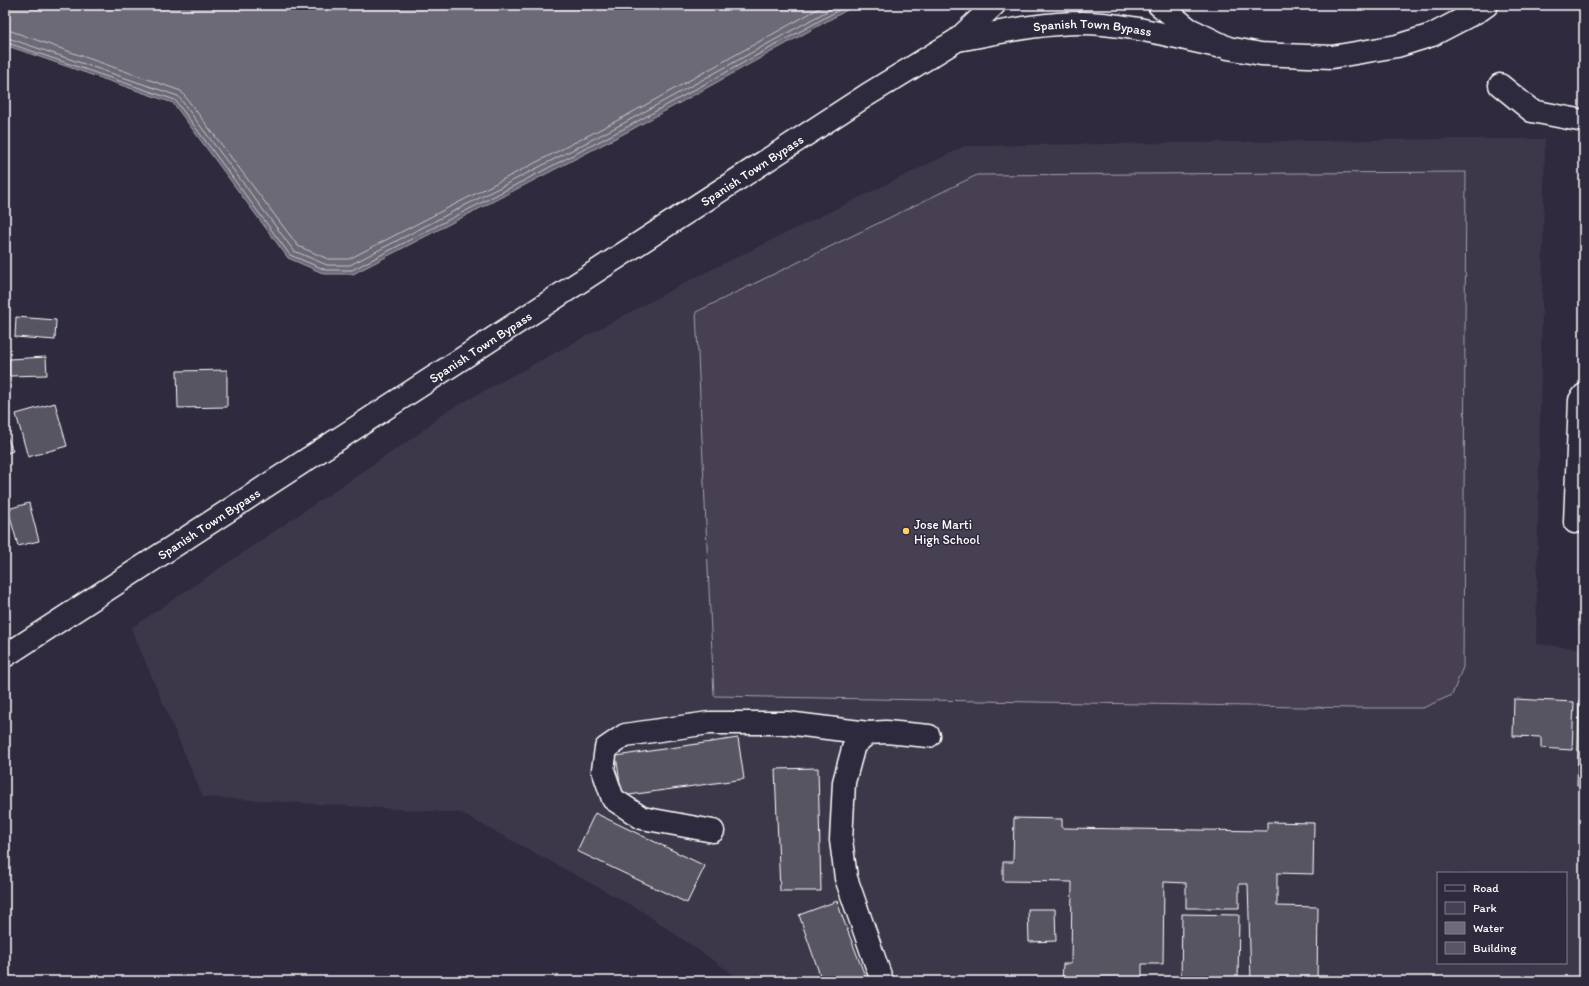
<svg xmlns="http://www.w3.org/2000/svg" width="1589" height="986" font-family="Itim,sans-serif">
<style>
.built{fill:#3c3749;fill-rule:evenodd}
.green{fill:#464152;stroke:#a2a0a8}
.water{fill:#6d6a77;stroke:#a7a6ad}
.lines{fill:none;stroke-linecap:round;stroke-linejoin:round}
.shore{stroke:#c5c3c9;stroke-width:1}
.building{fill:#595564;stroke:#fff}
.minor-casing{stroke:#fff;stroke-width:25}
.major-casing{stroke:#fff;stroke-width:25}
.highway-casing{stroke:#fff;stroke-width:25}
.minor{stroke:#2f2a3d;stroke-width:22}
.major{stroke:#2f2a3d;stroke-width:22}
.highway{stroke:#2f2a3d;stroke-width:22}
.poi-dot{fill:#ffd166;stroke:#2f2a3d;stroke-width:1.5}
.labels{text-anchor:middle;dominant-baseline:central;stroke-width:3;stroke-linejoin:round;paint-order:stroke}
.street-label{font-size:13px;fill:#fff;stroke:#2f2a3d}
.poi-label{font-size:13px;fill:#fff;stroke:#2f2a3d;text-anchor:start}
</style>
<rect width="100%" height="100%" fill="#2f2a3d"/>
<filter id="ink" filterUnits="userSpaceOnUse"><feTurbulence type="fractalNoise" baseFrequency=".025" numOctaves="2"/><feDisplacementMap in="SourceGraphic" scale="8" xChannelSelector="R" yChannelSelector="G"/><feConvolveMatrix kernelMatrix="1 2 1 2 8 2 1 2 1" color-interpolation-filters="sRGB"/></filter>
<g filter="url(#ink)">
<path class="built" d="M1444,139H1545L1536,644L1584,649V981H743L640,910L461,813L203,797L131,628L417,435L445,412L690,280L965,146ZM1438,873H1566V963H1438Z"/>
<path class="green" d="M1466,172L1463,667L1452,695L1423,708H1354L714,696L696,312L977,175Z"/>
<path class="water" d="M5,5H856L629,131L353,274H325L288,258L173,103L5,45Z"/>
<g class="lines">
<g class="shore">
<path d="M5,31H11L181,91L298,246L328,259H349L622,118L825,5"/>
<path d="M5,37L178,96L294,251L327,265H350L624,123L838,5"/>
<path d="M5,42L175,100L290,255L326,270H352L627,127L848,5"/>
</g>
</g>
<g class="building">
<path d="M16,317L56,320L55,340L15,337Z"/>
<path d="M46,357L47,375L9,376V359Z"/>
<path d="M227,370V407L178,408L177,371Z"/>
<path d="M55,403L67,446L28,457L16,414Z"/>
<path d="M5,432L13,451L5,454Z"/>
<path d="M29,503L39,541L18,546L8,509Z"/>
<path d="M1514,699L1574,702L1572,750L1541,748V737L1513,736Z"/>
<path d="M1579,700H1584V786H1577Z"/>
<path d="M738,738L744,779L622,796L616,756Z"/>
<path d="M818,768L821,891H780L775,769Z"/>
<path d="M595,813L705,866L687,903L577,851Z"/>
<path d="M1014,818L1062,819V828L1267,831V822L1314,823L1313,874L1277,873V906L1318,907L1317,981H1251L1248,884H1239V908H1186V883L1164,882L1163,964H1142V981H1062L1063,964H1071L1072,882L1003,881V862H1013Z"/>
<path d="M1584,866V981H1582Z"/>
<path d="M837,901L842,916L867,981H822L799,915Z"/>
<path d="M1028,909H1055L1056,941L1029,942Z"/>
<path d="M1182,914L1239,915L1238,981H1181Z"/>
</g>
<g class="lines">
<g class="minor-casing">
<g id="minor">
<path d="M1500,85L1532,111L1584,121"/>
<path d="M1575,522L1580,400L1584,395"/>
<path d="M713,831L642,818L613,799L603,770L606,748L625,735L709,723H787L868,733"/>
<path d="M882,981L846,878L841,840L844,782L854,745L868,733L886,732L929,736"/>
</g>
</g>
<g class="major-casing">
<g id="major">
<path id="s1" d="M957,40C997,33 1039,23 1081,23C1126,23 1173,37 1217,46"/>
<path id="s2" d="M5,656L867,95L957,40L994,5"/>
</g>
</g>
<g class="highway-casing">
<path id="highway" d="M1159,5L1189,29L1228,48L1261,54L1332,57L1397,46L1432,35L1480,10L1487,5"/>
</g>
<use href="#minor" class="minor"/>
<use href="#major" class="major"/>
<use href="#highway" class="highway"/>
</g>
</g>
<circle class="poi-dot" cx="906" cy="531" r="4"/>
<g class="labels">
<g class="street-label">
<text stroke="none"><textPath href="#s1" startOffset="137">Spanish Town Bypass</textPath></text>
<text stroke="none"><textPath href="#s2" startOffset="891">Spanish Town Bypass</textPath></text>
<text stroke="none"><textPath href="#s2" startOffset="567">Spanish Town Bypass</textPath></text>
<text stroke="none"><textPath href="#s2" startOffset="243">Spanish Town Bypass</textPath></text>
</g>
<g class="poi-label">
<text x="914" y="524">Jose Marti<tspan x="914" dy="15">High School</tspan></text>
</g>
</g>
<rect width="1589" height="986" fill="none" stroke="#2f2a3d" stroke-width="20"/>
<rect x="10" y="10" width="1569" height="966" fill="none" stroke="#fff" stroke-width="1.5" filter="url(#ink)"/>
<rect x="1437" y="872" width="130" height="92" fill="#2f2a3d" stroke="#827f8b"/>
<rect x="1445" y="885" width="20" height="6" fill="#2f2a3d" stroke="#827f8b"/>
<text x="1473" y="892" font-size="12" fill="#ffffff">Road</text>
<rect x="1445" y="902" width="20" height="12" fill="#464152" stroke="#827f8b"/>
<text x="1473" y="912" font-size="12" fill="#ffffff">Park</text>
<rect x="1445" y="922" width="20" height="12" fill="#6d6a77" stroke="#827f8b"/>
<text x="1473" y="932" font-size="12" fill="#ffffff">Water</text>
<rect x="1445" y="942" width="20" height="12" fill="#595564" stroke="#827f8b"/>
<text x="1473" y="952" font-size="12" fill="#ffffff">Building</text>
</svg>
